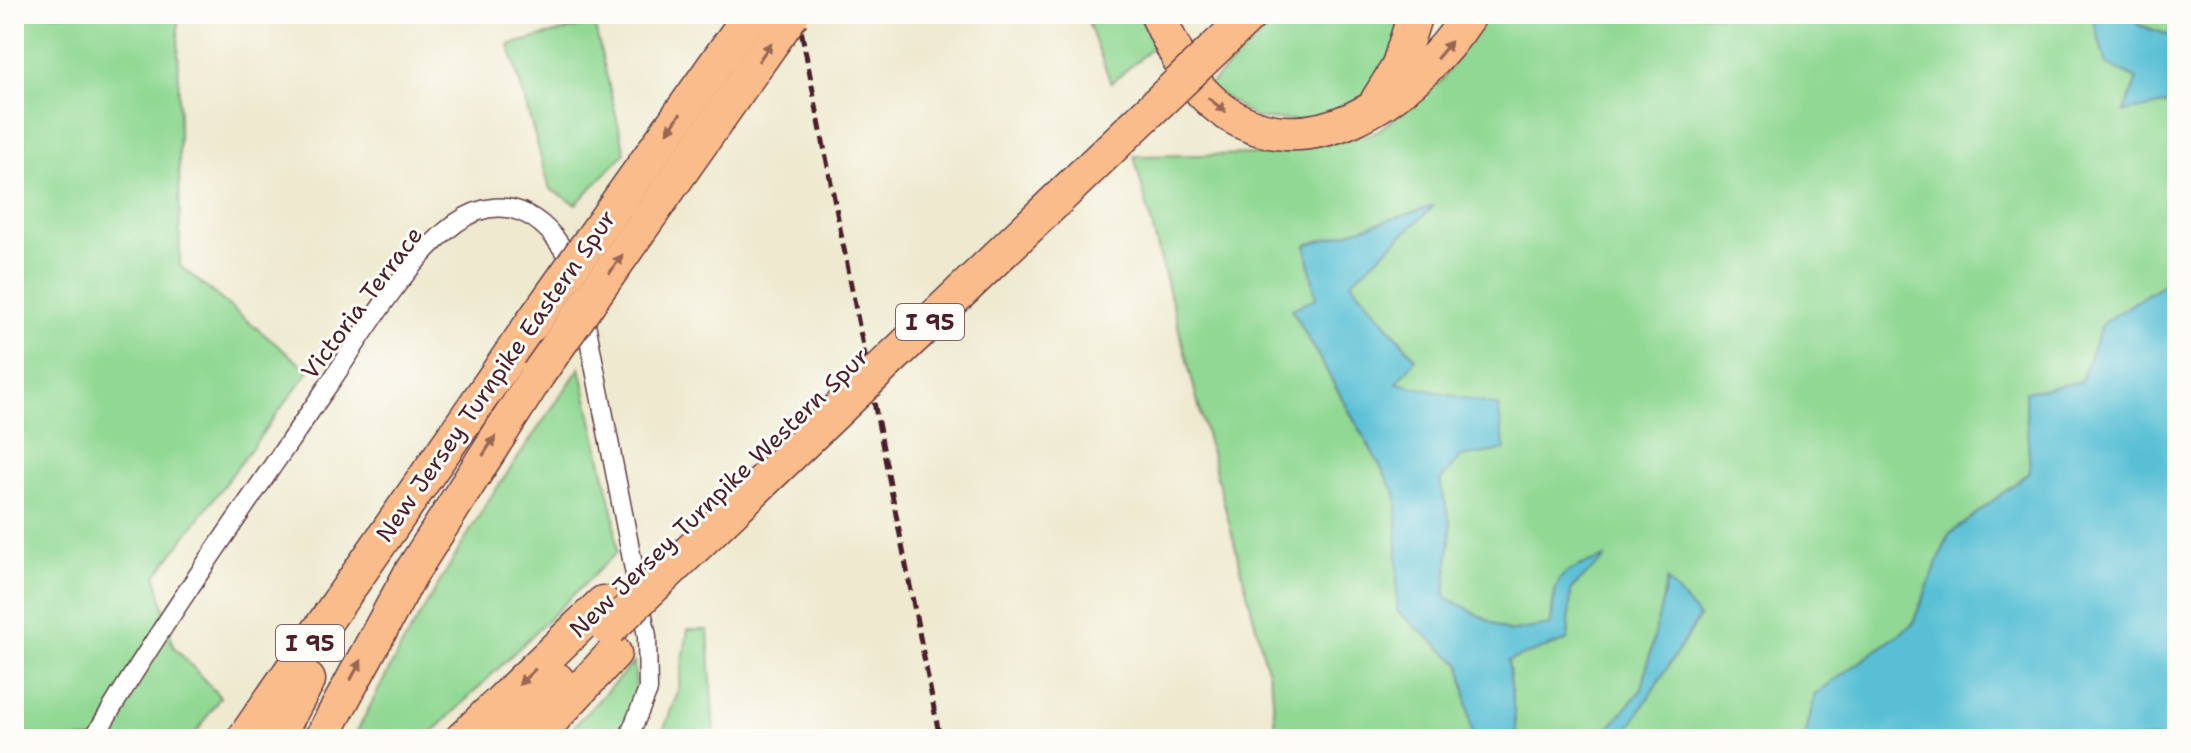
<svg xmlns="http://www.w3.org/2000/svg" width="2191" height="753" font-family="'Shantell Sans',sans-serif">
<style>
.green{fill:#90d893;stroke:#6d7c5f;stroke-width:2}
.water{fill:#58bfd5;stroke:#516f80;stroke-width:2}
.lines{fill:none;stroke-linecap:round;stroke-linejoin:round}
.street-casing{stroke:#633d44;stroke-width:21}
.highway-casing{stroke:#633d44;stroke-width:37}
.street{stroke:#fff;stroke-width:18}
.highway{stroke:#fabc8b;stroke-width:34}
.rail{stroke:#4a1f2b;stroke-width:5;stroke-dasharray:12 6;stroke-linecap:butt}
.highway-bridge-casing{stroke:#633d44;stroke-width:37;stroke-linecap:butt}
.highway-bridge{stroke:#fabc8b;stroke-width:34}
.oneway{fill:#996656}
.labels{text-anchor:middle;dominant-baseline:central;stroke-width:6;stroke-linejoin:round;paint-order:stroke}
.shield{fill:#fdfcf7;stroke:#806168;stroke-width:2}
.shield-label{font-size:22px;font-weight:bold;fill:#4a1f2b}
.street-label{font-size:24px;fill:#4a1f2b;stroke:#fdfcf7}
</style>
<rect width="100%" height="100%" fill="#fdfcf7"/>
<filter id="ink" filterUnits="userSpaceOnUse"><feTurbulence type="fractalNoise" baseFrequency=".0125" numOctaves="2"/><feDisplacementMap in="SourceGraphic" scale="16" xChannelSelector="R" yChannelSelector="G"/><feConvolveMatrix kernelMatrix="1 2 1 2 8 2 1 2 1" color-interpolation-filters="sRGB"/></filter>
<filter id="wash" filterUnits="userSpaceOnUse"><feTurbulence type="fractalNoise" baseFrequency=".006" numOctaves="4" result="noise"/><feDisplacementMap in="SourceGraphic" scale="32" xChannelSelector="R" yChannelSelector="G"/><feGaussianBlur stdDeviation="1.8" result="paint"/><feColorMatrix in="noise" values="0 0 0 0 0 0 0 0 0 0 0 0 0 0 0 0 0 1.4 0 .05"/><feComposite in="paint" operator="in"/></filter>
<g filter="url(#wash)">
<rect width="100%" height="100%" fill="#eee9cf"/>
<g class="green">
<path d="M14,14H236L178,20L180,266L309,371L156,576L173,646L220,697L192,739H14Z"/>
<path d="M1085,14H1139L1153,47L1111,83Z"/>
<path d="M1282,14H1408L1401,39L1360,101L1321,121L1258,119L1208,86Z"/>
<path d="M1484,14H2092L2106,64L2137,79L2124,112L2177,102V275L2103,323L2080,382L2025,393L2030,472L1949,535L1912,625L1815,694L1805,739H1622L1699,618L1667,581L1642,689L1600,739H1517L1508,660L1568,640L1571,589L1604,558C1558,572 1554,576 1551,625L1509,632L1445,597L1451,527L1440,481L1461,457L1397,383L1416,358L1351,282L1432,208L1306,246L1316,298L1292,310L1397,496V611L1461,665L1473,739H1276L1272,688L1134,156L1272,154L1375,133L1442,80Z"/>
<path d="M2132,14H2177V38L2138,24Z"/>
<path d="M594,23L625,153L576,204L550,189L509,45Z"/>
<path d="M580,368L614,516L617,552L426,739H353L400,649L488,501Z"/>
<path d="M688,630H708L714,739H660L678,692Z"/>
<path d="M634,662L637,702L615,739H562Z"/>
</g>
<g class="water">
<path d="M2092,14H2132L2138,25L2177,38V102L2124,112L2137,79L2106,64Z"/>
<path d="M1434,206L1351,282L1416,359L1397,383L1498,406L1505,450L1461,457L1440,481L1451,527L1445,597L1509,632L1551,625C1557,572 1554,574 1606,557L1571,589L1568,640L1508,661L1517,739H1473L1461,665L1397,611V496L1292,309L1316,298L1306,245Z"/>
<path d="M2177,275V739H1805L1815,694L1912,625L1949,535L2030,472L2025,392L2080,382L2103,323Z"/>
<path d="M1667,580L1699,617L1622,739H1600L1642,689Z"/>
</g>
</g>
<g filter="url(#ink)">
<g class="lines">
<g class="street-casing">
<g id="street">
<path d="M583,308L647,636L648,690L628,739"/>
<path d="M93,739C165,619 246,505 325,390C362,337 404,262 456,223C507,186 555,221 574,272"/>
</g>
</g>
<g class="highway-casing">
<g id="highway">
<path d="M1157,14C1171,42 1184,75 1207,97C1297,184 1417,97 1470,14"/>
<path d="M1378,100L1398,68L1415,14"/>
<path d="M244,739L531,325"/>
<path d="M276,739L308,680"/>
<path d="M321,739L411,573L538,374"/>
<path d="M462,739L603,603"/>
<path d="M497,739L557,680"/>
<path d="M534,739L614,653"/>
</g>
</g>
<use href="#street" class="street"/>
<use href="#highway" class="highway"/>
<path class="rail" d="M798,14L940,739"/>
<g class="highway-bridge-casing">
<g id="highway-bridge">
<path d="M531,325L751,14"/>
<path d="M538,374L792,14"/>
<path d="M609,629L1251,14"/>
</g>
</g>
<use href="#highway-bridge" class="highway-bridge"/>
</g>
<defs><path id="oneway-solid" d="M-6-.8H1V-3.2L6.5 0L1 3.2V.8H-6Z" transform="scale(2)"/></defs>
<g class="oneway">
<use href="#oneway-solid" transform="translate(1444 50) rotate(-50)"/>
<use href="#oneway-solid" transform="translate(765 52) rotate(-55)"/>
<use href="#oneway-solid" transform="translate(1217 105) rotate(38)"/>
<use href="#oneway-solid" transform="translate(674 123) rotate(125)"/>
<use href="#oneway-solid" transform="translate(616 264) rotate(-55)"/>
<use href="#oneway-solid" transform="translate(489 446) rotate(-57)"/>
<use href="#oneway-solid" transform="translate(356 670) rotate(-62)"/>
<use href="#oneway-solid" transform="translate(527 677) rotate(136)"/>
</g>
</g>
<g class="labels">
<g class="shield">
<rect x="896" y="304" width="68" height="36" rx="6"/>
<rect x="276" y="625" width="68" height="36" rx="6"/>
</g>
<g class="shield-label">
<text x="930" y="322">I 95</text>
<text x="310" y="643">I 95</text>
</g>
<g class="street-label">
<text transform="translate(362 303) rotate(-53)">Victoria Terrace</text>
<text transform="translate(496 376) rotate(-55)">New Jersey Turnpike Eastern Spur</text>
<text transform="translate(719 493) rotate(-44)">New Jersey Turnpike Western Spur</text>
</g>
</g>
<rect width="2191" height="753" fill="none" stroke="#fdfcf7" stroke-width="48"/>
</svg>
